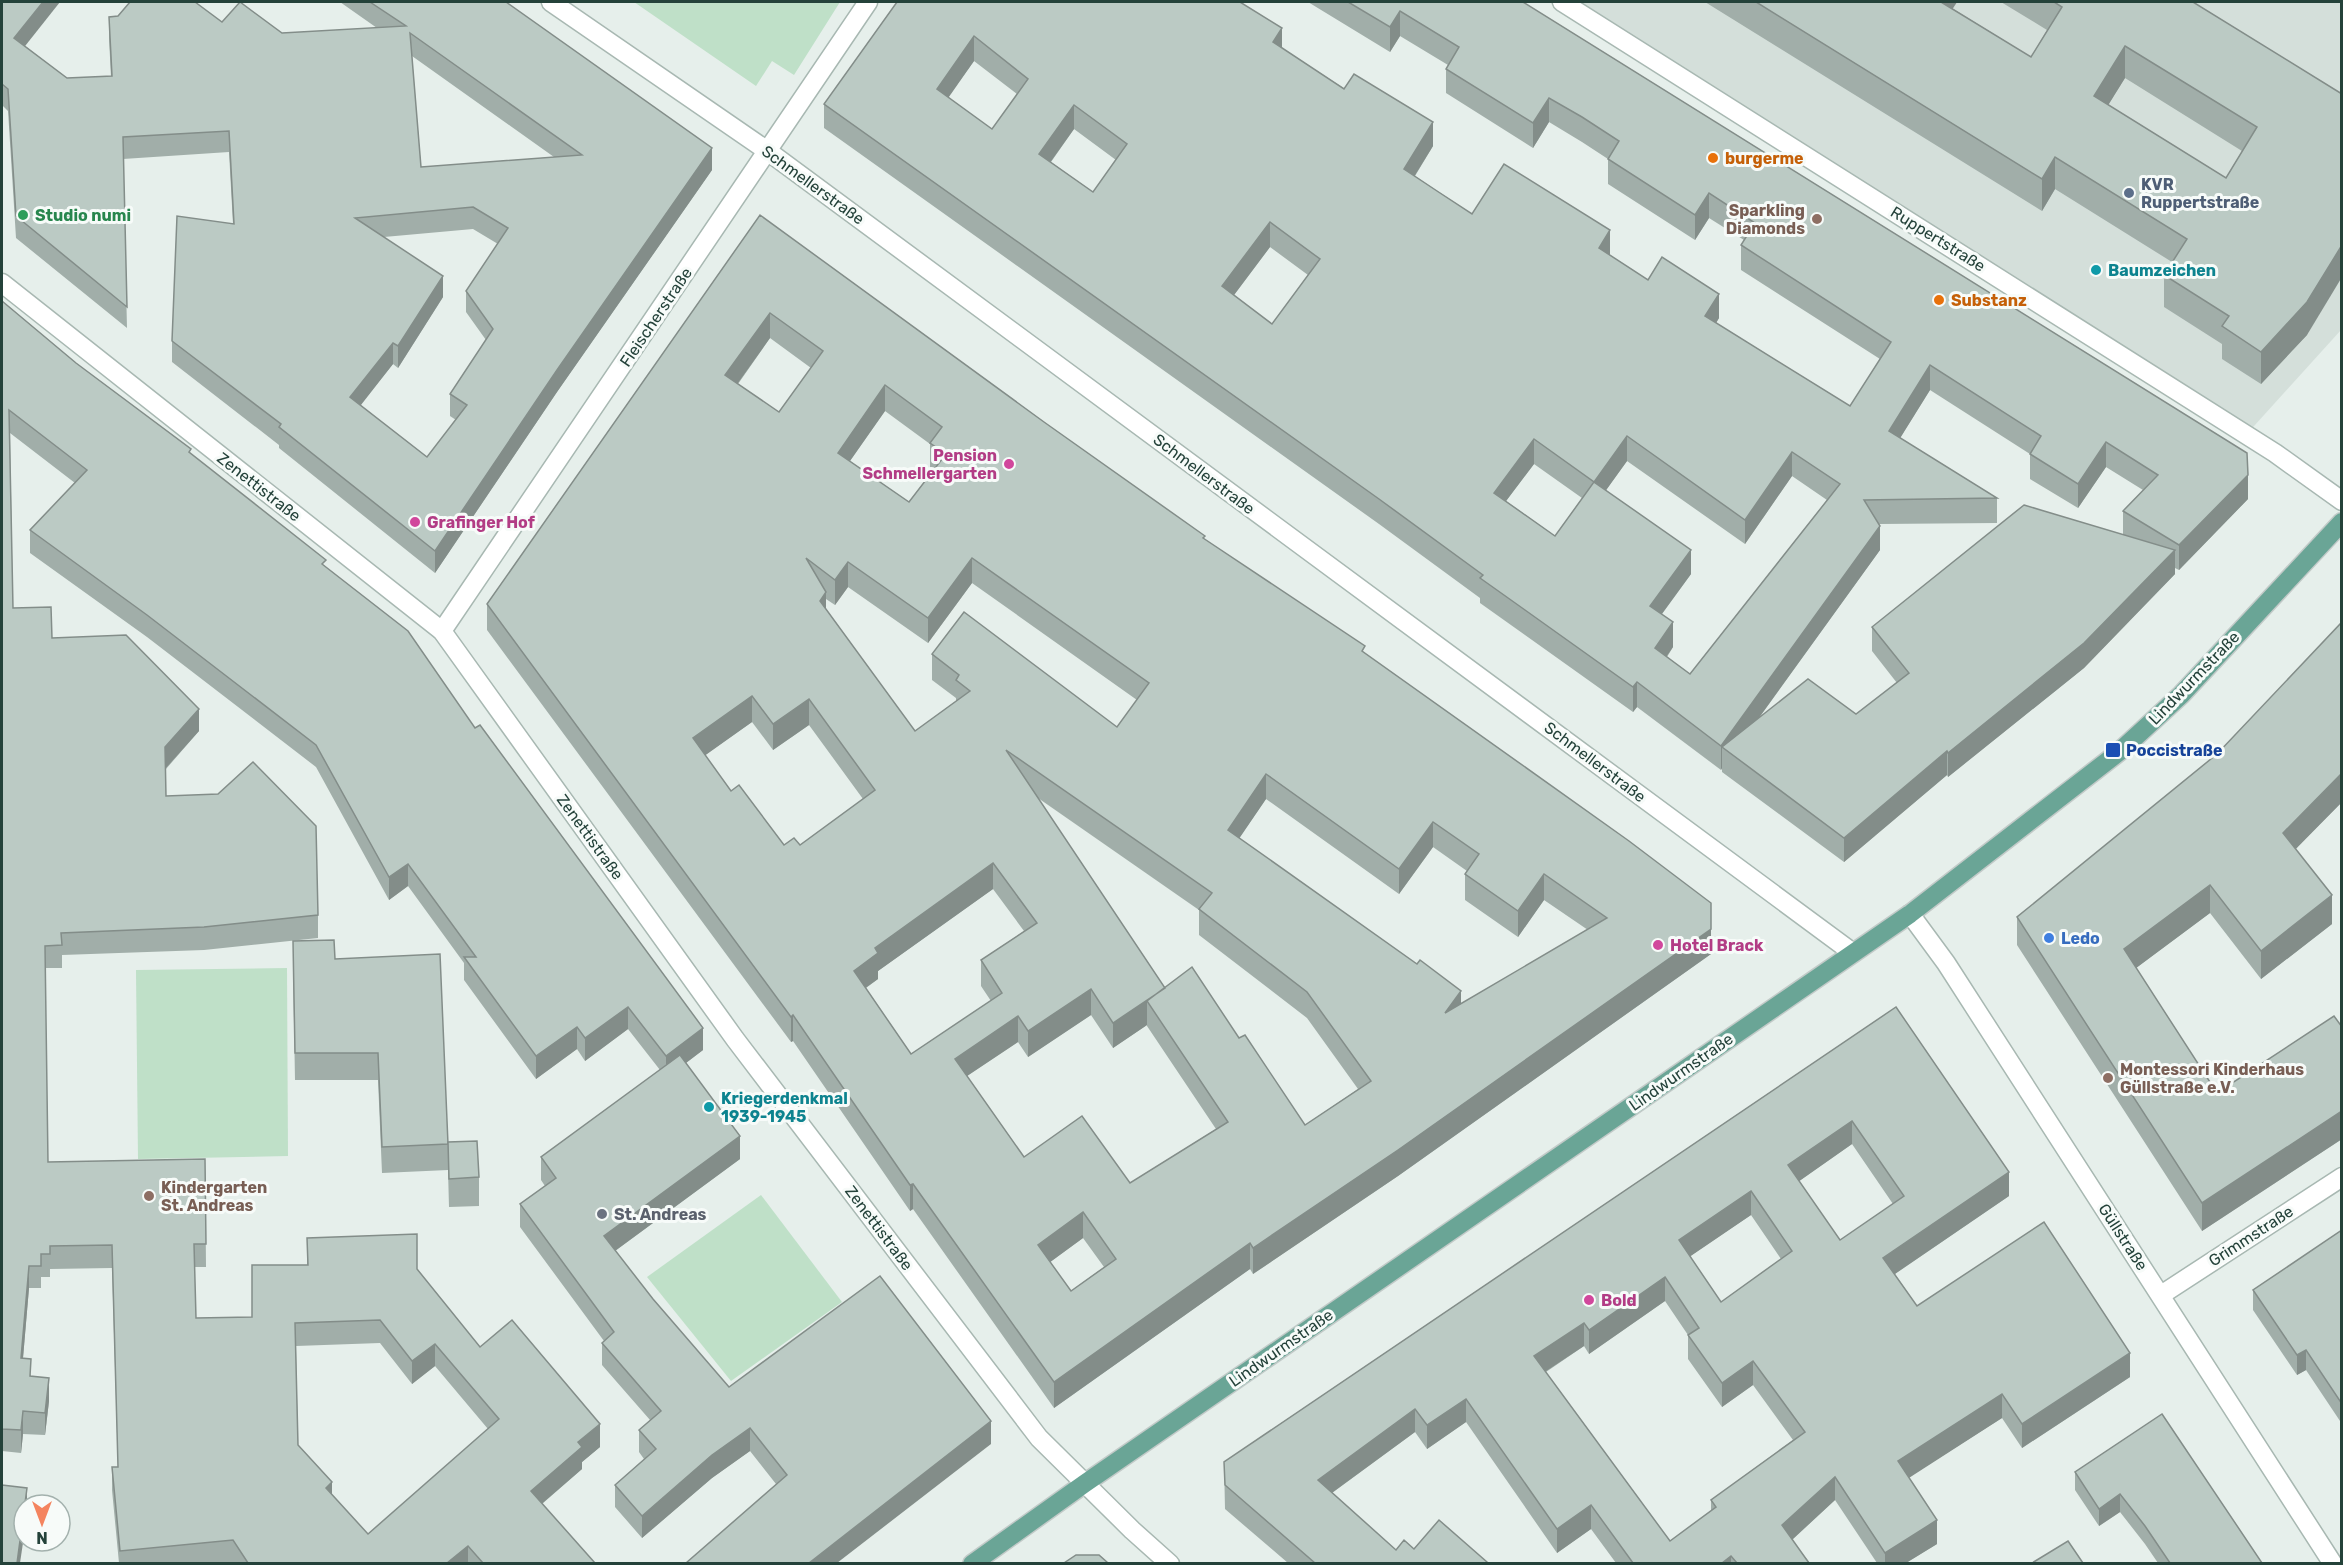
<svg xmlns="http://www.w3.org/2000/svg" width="2343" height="1565" font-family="Rubik,sans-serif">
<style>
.built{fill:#d4dfda}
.green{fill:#bfe0c8}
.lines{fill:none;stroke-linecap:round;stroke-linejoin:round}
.minor-casing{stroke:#a8b8b2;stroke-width:21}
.major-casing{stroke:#c2cac8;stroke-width:21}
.minor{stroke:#fff;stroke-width:18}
.major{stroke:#6aa596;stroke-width:18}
.wall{fill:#a1aea9;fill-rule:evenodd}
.shaded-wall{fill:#838d89}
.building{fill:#bbcac4;stroke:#838d89;stroke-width:1.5;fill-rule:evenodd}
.food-dot{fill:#e8710a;stroke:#f7fbf9;stroke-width:2}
.service-dot{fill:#5c6f8a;stroke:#f7fbf9;stroke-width:2}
.leisure-dot{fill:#2e9e5b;stroke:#f7fbf9;stroke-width:2}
.education-dot{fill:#8d6e63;stroke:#f7fbf9;stroke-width:2}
.culture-dot{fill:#0f9aa8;stroke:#f7fbf9;stroke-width:2}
.hotel-dot{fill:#d1479c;stroke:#f7fbf9;stroke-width:2}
.transit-dot{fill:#1a4fb4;stroke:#f7fbf9;stroke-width:2}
.shop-dot{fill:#3f7fe0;stroke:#f7fbf9;stroke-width:2}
.worship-dot{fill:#6b7280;stroke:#f7fbf9;stroke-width:2}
.labels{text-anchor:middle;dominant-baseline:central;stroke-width:6;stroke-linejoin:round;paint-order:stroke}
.food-label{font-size:16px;font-weight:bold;fill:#c56008;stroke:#f7fbf9;text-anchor:start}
.service-label{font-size:16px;font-weight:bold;fill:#4e5e75;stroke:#f7fbf9;text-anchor:start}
.street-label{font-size:16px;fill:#24423a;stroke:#f7fbf9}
.education-label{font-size:16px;font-weight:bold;fill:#785e54;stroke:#f7fbf9;text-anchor:start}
.leisure-label{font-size:16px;font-weight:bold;fill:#27864d;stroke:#f7fbf9;text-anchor:start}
.culture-label{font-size:16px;font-weight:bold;fill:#0d838f;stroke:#f7fbf9;text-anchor:start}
.hotel-label{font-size:16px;font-weight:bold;fill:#b23c85;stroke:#f7fbf9;text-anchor:start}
.transit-label{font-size:16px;font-weight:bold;fill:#164399;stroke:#f7fbf9;text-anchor:start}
.shop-label{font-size:16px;font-weight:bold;fill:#366cbe;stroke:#f7fbf9;text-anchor:start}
.worship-label{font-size:16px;font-weight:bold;fill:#5b616d;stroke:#f7fbf9;text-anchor:start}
</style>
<rect width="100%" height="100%" fill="#e6efeb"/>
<path class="built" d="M1566,2H2341V330L2245,436Z"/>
<g class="green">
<path d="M634,2H840L794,75L772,61L756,86Z"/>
<path d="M287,968L288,1156L138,1159L136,970Z"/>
<path d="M761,1195L842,1302L731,1381L647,1277Z"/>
</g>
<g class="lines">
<g class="minor-casing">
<g id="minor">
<path d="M551,2L769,152L1853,953"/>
<path d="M1562,2L2275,453L2342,501"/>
<path d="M2,283L442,631L735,1039L1039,1438L1132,1530L1170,1564"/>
<path d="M442,631L868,2"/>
<path d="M1910,914L1946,963L2333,1564"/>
<path d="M2161,1295L2342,1177"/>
</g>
</g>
<g class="major-casing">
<path id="major" d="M972,1564L1084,1484L1910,914L2119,752L2181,695L2342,522"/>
</g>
<use href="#minor" class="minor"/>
<use href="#major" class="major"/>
</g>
<g class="wall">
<path d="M2,2L25,46L67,78L111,77L109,38V17L222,22L282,33L377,28L340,2H506L712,170L557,392L435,573L279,448V445L172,362V341L233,224L229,152L123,159L127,328L16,238L8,111L2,105ZM412,56L554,157L421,167ZM473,229L498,244L466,291V312L486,340L450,394V416L456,420L427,457L360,405L393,364L398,368L443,297L384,237Z"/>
<path d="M897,2L1282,48L1433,146L1415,176L1472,214L1610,255L1648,280L1719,318L1716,323L1850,406L1880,359L1741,270V245L1744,240L1709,218L1695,240L1608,184V159L1582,142L1549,122L1533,148L1446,93V69L1448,65L1400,36L1390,52L1308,2H1523L2248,499L2179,570L2175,568V574L2084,668L1948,777L1947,775L1844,862L1722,772V768L1721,770L1637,707L1633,712L1525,635L1480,603V598L1379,524L824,128V104ZM974,61L1017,94L992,129L948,97ZM1074,129L1116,160L1093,192L1051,162ZM1270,247L1308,275L1272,324L1234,295ZM1930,390L2030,454V479L2078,508L2106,467L2143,490L2123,511V534L1872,627V651L1897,683L1856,714L1759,718L1880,550L1879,524L1997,523V498L1900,438ZM1627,461L1745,544L1792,476L1827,500L1690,674L1667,657L1673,647L1662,614L1691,574L1606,490ZM1534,464L1582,498L1555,536L1506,501Z"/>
<path d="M1705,2H1957L1952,8L2031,57L2047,30L2001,2H2193L2342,94L2307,335L2261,384L2222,359V344L2164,307V275L2172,262L2055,189L2042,211ZM2125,78L2242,151L2226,178L2108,105Z"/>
<path d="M760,215L1205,539L1365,653L1711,954L1398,1176L1253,1274L1250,1269L1054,1408L913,1209L910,1211L793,1041L791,1042L487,630V604ZM770,338L811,368L779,412L738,384ZM885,411L930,444V469L933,470L909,502L850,461ZM972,583L1137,700L1117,727L932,654V680L956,698V701L915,731L826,609V599L835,605L848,587L928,643ZM752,722L773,750L809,725L863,799L800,845H784L731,791L705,755ZM1038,798L1199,910V935L1307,1018L1358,1089L1305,1125L1239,1038L1165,988ZM1266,799L1399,894L1433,847L1467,871L1465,874V900L1518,937L1544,900L1588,930L1461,1004L1239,838ZM993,889L1024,931L981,960V986L991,1001L911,1054L866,988L878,979V971ZM1091,1015L1113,1048L1147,1025V1026L1216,1129L1130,1183L1024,1157L967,1076L1018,1042L1028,1057ZM1083,1238L1104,1267L1071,1291L1050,1262Z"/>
<path d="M2,301L76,363L191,454L326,567L475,728L703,1050L686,1063L740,1159L615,1251L653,1299L729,1387L991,1444L776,1484L750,1451L712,1478L642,1538L615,1507V1485L644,1459L639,1452V1430L650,1420L602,1365V1343L604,1341L520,1227V1204L545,1186L541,1180V1157L660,1070L628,1029L585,1061L577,1049L536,1079L464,980V963L408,886L389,900L316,767L147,637L30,553V530L75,483L10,433L13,608L52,638L199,731L166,769V796L318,915V938L204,950L62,955V968H45L48,1162L205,1159L206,1267H194L196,1318L252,1317L307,1265V1238L417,1269L480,1347L600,1447L582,1462V1469L542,1504L595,1563H119L112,1490V1467H118L112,1268L50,1269V1277H41V1288H29L23,1358L31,1376L49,1401L45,1435L23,1434L21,1453L2,1451ZM380,1343L412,1384L435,1366L488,1429L368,1534L332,1495L298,1445L296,1346Z"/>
<path d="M2217,754L2342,802L2295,849L2332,924L2261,979L2210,913L2136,968L2217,1093L2342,1027V1139L2202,1231L2017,945V917Z"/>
<path d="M335,959L448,1144L479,1177V1206L449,1207L448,1170L382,1173L378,1080H295L293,968Z"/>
<path d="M1896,1007L2009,1196L1895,1274L1917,1306L2130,1377L2022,1448L2002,1418L1909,1477L1937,1544L1906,1563H1877L1835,1500L1792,1540L1810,1563H1616L1591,1529L1557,1553L1466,1422L1427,1449L1415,1432L1332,1493L1396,1550L1414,1549L1487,1563H1288L1225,1509L1224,1462ZM1852,1144L1893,1204L1840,1240L1799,1181ZM1751,1215L1781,1259L1721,1302L1690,1256ZM1665,1301L1688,1335V1359L1722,1407L1753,1385L1793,1440L1711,1500V1511L1670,1541L1546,1372L1584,1346L1589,1354Z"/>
<path d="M2342,1230V1424L2306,1370L2297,1375L2253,1310V1290Z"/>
<path d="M2075,1472L2262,1563H2158L2145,1544L2120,1512L2099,1526L2075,1490Z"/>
</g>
<g class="shaded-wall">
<path d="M43,2H60L14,60V38Z"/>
<path d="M1938,2H1957L1938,32Z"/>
<path d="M1400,11V36L1390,52V27Z"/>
<path d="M1282,28V53L1273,42Z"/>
<path d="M974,36V61L937,114V89Z"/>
<path d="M2125,46V78L2094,128V96Z"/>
<path d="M1549,98V122L1533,148V123Z"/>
<path d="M1074,105V129L1039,178V154Z"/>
<path d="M1433,122V146L1404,193V169Z"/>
<path d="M712,148V170L557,392L435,573V551L557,370Z"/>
<path d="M2055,157V189L2042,211V179Z"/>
<path d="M1709,193V218L1695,240V215Z"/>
<path d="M1270,222V247L1222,311V286Z"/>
<path d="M1610,230V255L1599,273V248Z"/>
<path d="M2342,245V277L2307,335L2261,384V352Z"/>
<path d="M443,276V297L398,368V346Z"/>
<path d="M1719,294V318L1705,341V316Z"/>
<path d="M770,313V338L725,401V375Z"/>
<path d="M393,343V364L350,419V397Z"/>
<path d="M1930,365V390L1889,456V431Z"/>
<path d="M885,385V411L838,478V453Z"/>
<path d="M1627,436V461L1594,507V482Z"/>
<path d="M1534,439V464L1494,517V493Z"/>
<path d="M2106,442V467L2078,508V484Z"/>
<path d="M1792,452V476L1745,544V520Z"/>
<path d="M2248,475V499L2179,570V545Z"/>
<path d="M1880,526V550L1732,755L1722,747V768L1721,770V746Z"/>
<path d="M1691,550V574L1650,630V606Z"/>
<path d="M2175,550V574L2084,668L1948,777V753Z"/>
<path d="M972,558V583L928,643V618Z"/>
<path d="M848,562V587L835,605V580Z"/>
<path d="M826,592V617L820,601Z"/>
<path d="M1673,622V647L1655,673V648Z"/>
<path d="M1637,682V707L1633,712V687Z"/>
<path d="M752,696V722L693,764V738Z"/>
<path d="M809,699V725L773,750V724Z"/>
<path d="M199,709V731L165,769V747Z"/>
<path d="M1947,751V775L1844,862V838Z"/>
<path d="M2342,773V802L2283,862V833Z"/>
<path d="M1266,774V799L1228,855V830Z"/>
<path d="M1433,822V847L1399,894V869Z"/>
<path d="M993,863V889L878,971V979L854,996V971L875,948Z"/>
<path d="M408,864V886L389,900V877Z"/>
<path d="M1544,874V900L1518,937V911Z"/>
<path d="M2210,885V913L2124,977V949Z"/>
<path d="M2332,895V924L2261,979V951Z"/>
<path d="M1711,929V954L1398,1176L1253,1274V1248Z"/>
<path d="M1165,988L1147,1001V1025L1113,1048V1023Z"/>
<path d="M1091,989V1015L1028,1057V1031Z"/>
<path d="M1461,991V1017L1445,1013Z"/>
<path d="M628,1007V1029L585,1061V1038Z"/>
<path d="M793,1015V1041L791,1042V1017Z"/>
<path d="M1018,1016V1042L955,1084V1059Z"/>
<path d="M577,1027V1049L536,1079V1056Z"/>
<path d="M703,1028V1050L666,1078V1056Z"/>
<path d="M2342,1111V1139L2202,1231V1203Z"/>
<path d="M1852,1121V1144L1788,1189V1165Z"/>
<path d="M740,1136V1159L604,1259V1236Z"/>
<path d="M2009,1172V1196L1883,1282V1258Z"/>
<path d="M913,1184V1209L910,1211V1185Z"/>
<path d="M1751,1191V1215L1679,1264V1240Z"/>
<path d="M1083,1212V1238L1038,1271V1245Z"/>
<path d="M1250,1243V1269L1054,1408V1382Z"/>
<path d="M29,1266V1288L21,1381V1358Z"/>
<path d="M1665,1277V1301L1589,1354V1330Z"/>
<path d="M1584,1323V1346L1534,1379V1356Z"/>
<path d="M435,1344V1366L412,1384V1361Z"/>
<path d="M2306,1350V1370L2297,1375V1355Z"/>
<path d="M2130,1353V1377L2022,1448V1424Z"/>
<path d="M1753,1361V1385L1722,1407V1383Z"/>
<path d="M49,1378V1401L45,1435V1413Z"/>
<path d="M2002,1394V1418L1898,1485V1461Z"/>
<path d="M1466,1399V1422L1427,1449V1425Z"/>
<path d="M1415,1409V1432L1318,1503V1480Z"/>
<path d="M23,1411V1434L21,1453V1430Z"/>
<path d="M991,1421V1444L837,1563H809Z"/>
<path d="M600,1424V1447L582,1462V1469L531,1513V1491L578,1442Z"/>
<path d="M750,1428V1451L712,1478L642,1538V1516L712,1455Z"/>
<path d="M1835,1477V1500L1782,1549V1525Z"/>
<path d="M332,1482V1504L326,1488Z"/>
<path d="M27,1488V1505H25Z"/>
<path d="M2120,1494V1512L2099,1526V1509Z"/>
<path d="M1591,1505V1529L1557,1553V1529Z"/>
<path d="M24,1509V1536L20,1563H17Z"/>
<path d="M1937,1520V1544L1906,1563H1885V1553Z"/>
<path d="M468,1546V1563H447Z"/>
<path d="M1731,1556V1563H1722Z"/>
</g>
<g class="building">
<path d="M2,2H43L14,38L67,78L112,76L109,17L118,16L130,2H195L222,22L240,2L282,33L406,26L370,2H506L712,148L557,370L435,551L279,427L281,424L172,341L177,216L234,224L229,131L123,137L127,307L16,216L8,89L2,84ZM410,33L582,155L421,167ZM473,207L508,228L466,291L493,329L450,394L467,405L427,457L350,397L393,343L398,346L443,276L355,218Z"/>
<path d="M897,2H1240L1282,28L1273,42L1344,89L1354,74L1433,122L1404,169L1437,191L1472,214L1504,164L1610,230L1599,248L1648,280L1662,257L1719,294L1705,316L1850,406L1891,342L1741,245L1755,223L1709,193L1695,215L1608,159L1619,141L1582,117L1549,98L1533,123L1446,69L1459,47L1400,11L1390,27L1348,2H1523L2247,453L2248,475L2179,545L2123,511L2158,475L2106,442L2078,484L2030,454L2041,436L1930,365L1889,431L1997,498L1864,500L1880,526L1721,746L1637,682L1633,687L1525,610L1480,578L1483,575L1379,499L824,104ZM974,36L1028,79L992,129L937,89ZM1074,105L1127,144L1093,192L1039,154ZM1270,222L1320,259L1272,324L1222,286ZM1627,436L1745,520L1792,452L1840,484L1690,674L1655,648L1673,622L1650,606L1691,550L1594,482ZM1534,439L1594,482L1555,536L1494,493Z"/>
<path d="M1756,2H1941L2031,57L2062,7L2054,2H2193L2342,94V245L2307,302L2261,352L2222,326L2229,316L2164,275L2187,239L2055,157L2042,179ZM2125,46L2257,127L2226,178L2094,96Z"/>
<path d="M760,215L1044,422L1205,536L1203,538L1365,646L1362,651L1629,841L1711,903V929L1398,1150L1253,1248L1250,1243L1054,1382L913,1184L910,1185L793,1015L791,1017L487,604ZM770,313L823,351L779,412L725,375ZM885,385L942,427L930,443L946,454L909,502L838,453ZM806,558L835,580L848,562L928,618L972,558L1149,683L1117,727L964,612L932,654L959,675L956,680L970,691L915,731L820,601L826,592ZM752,696L773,724L809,699L875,790L800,845L794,838L784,845L739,785L731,791L693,738ZM1006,750L1212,893L1199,909L1307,992L1371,1081L1305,1125L1245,1035L1239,1038L1192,967L1147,1001L1228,1122L1130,1183L1082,1116L1024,1157L955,1059L1018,1016L1028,1031L1091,989L1113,1023L1165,988ZM1266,774L1399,869L1433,822L1479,854L1465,874L1518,911L1544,874L1607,918L1445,1013L1461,991L1420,960L1417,964L1228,830ZM993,863L1037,923L981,960L1002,993L911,1054L854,971L878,953L875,948ZM1083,1212L1116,1259L1071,1291L1038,1245Z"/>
<path d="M2,301L76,363L191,449L189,452L326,560L322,564L408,631L475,728L480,725L703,1028L666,1056L628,1007L585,1038L577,1027L536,1056L464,957H476L408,864L389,877L316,745L147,615L30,530L87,470L9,410L13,608L51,607L52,638L126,635L199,709L165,747L166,796L218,794L253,762L316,826L318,915L204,927L61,933L62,945L45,946L48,1162L205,1159L206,1244H194L196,1318L252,1317V1265H308L307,1238L417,1234V1269L480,1347L512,1320L600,1424L578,1442L582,1447L531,1491L595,1563H483L468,1546L447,1563H248L233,1540L120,1551L112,1467H118L112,1245L50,1246V1254H41V1266H29L21,1358L31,1359L30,1376L49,1378L45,1413L23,1411L21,1430L2,1429ZM380,1320L412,1361L435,1344L499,1419L368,1534L326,1488L332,1482L298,1445L295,1323Z"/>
<path d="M2024,505L2175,550L2084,643L1948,753L1947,751L1844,838L1722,747L1808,679L1856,714L1909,673L1872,627Z"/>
<path d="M2342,622V773L2283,833L2332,895L2261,951L2210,885L2124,949L2217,1093L2334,1016L2342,1027V1111L2202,1203L2017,917L2217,754Z"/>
<path d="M334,940L335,959L440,954L448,1144L382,1147L378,1053H295L293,941Z"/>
<path d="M1896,1007L2009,1172L1883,1258L1917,1306L2044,1222L2130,1353L2022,1424L2002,1394L1898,1461L1937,1520L1885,1553L1835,1477L1782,1525L1809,1563H1737L1731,1556L1722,1563H1633L1591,1505L1557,1529L1466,1399L1427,1425L1415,1409L1318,1480L1396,1550L1404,1540L1414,1549L1439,1520L1487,1562L1486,1563H1315L1225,1485L1224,1462ZM1852,1121L1904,1196L1840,1240L1788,1165ZM1751,1191L1792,1251L1721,1302L1679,1240ZM1665,1277L1699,1328L1688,1335L1722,1383L1753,1361L1805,1432L1711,1500L1716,1507L1670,1541L1534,1356L1584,1323L1589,1330Z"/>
<path d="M680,1055L740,1136L604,1236L653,1299L729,1387L880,1276L991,1421L809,1563H686L787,1475L750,1428L712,1455L642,1516L615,1485L656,1449L639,1430L661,1411L602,1343L614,1332L520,1204L556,1178L541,1157Z"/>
<path d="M477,1141L479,1177L449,1179L448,1142Z"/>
<path d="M2342,1230V1404L2306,1350L2297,1355L2253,1290Z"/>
<path d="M2162,1414L2262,1563H2170L2145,1526L2120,1494L2099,1509L2075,1472Z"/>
<path d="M2,1485L27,1488L17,1563H2Z"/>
<path d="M2068,1541L2083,1563H2032Z"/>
<path d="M1076,1555H1099L1108,1563H1064Z"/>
</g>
<g class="food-dot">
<circle cx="1713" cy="158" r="6"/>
<circle cx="1939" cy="300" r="6"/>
</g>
<circle class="service-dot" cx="2129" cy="193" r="6"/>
<circle class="leisure-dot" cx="23" cy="215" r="6"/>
<g class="education-dot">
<circle cx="1817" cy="219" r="6"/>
<circle cx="2108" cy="1078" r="6"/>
<circle cx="149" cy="1196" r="6"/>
</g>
<g class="culture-dot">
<circle cx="2096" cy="270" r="6"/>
<circle cx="709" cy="1107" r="6"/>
</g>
<g class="hotel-dot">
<circle cx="1009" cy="464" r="6"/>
<circle cx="415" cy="522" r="6"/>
<circle cx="1658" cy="945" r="6"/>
<circle cx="1589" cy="1300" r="6"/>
</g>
<rect class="transit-dot" x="2105" y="742" width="16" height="16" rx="3"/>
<circle class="shop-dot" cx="2049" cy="938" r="6"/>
<circle class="worship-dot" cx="602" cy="1214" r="6"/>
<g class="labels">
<g class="food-label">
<text x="1725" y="158">burgerme</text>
<text x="1951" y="300">Substanz</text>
</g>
<g class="service-label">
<text x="2141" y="184">KVR<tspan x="2141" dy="18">Ruppertstraße</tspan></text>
</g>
<g class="street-label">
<text transform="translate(813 185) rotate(36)">Schmellerstraße</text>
<text transform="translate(1938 239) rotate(32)">Ruppertstraße</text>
<text transform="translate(656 317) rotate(-56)">Fleischerstraße</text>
<text transform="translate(1204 474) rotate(37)">Schmellerstraße</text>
<text transform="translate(259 487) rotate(38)">Zenettistraße</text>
<text transform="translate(2194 678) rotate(-46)">Lindwurmstraße</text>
<text transform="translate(1595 762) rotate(37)">Schmellerstraße</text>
<text transform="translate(590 837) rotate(54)">Zenettistraße</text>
<text transform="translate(1681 1072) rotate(-35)">Lindwurmstraße</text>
<text transform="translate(879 1228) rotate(53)">Zenettistraße</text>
<text transform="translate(2251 1236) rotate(-33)">Grimmstraße</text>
<text transform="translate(2123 1237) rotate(57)">Güllstraße</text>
<text transform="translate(1281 1348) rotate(-35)">Lindwurmstraße</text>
</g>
<g class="education-label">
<text x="1805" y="210" text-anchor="end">Sparkling<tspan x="1805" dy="18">Diamonds</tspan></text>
<text x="2120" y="1069">Montessori Kinderhaus<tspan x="2120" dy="18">Güllstraße e.V.</tspan></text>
<text x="161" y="1187">Kindergarten<tspan x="161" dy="18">St. Andreas</tspan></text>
</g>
<g class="leisure-label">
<text x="35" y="215">Studio numi</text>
</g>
<g class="culture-label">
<text x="2108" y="270">Baumzeichen</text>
<text x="721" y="1098">Kriegerdenkmal<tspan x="721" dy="18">1939-1945</tspan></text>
</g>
<g class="hotel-label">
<text x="997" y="455" text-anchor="end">Pension<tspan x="997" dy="18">Schmellergarten</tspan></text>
<text x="427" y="522">Grafinger Hof</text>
<text x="1670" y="945">Hotel Brack</text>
<text x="1601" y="1300">Bold</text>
</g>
<g class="transit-label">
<text x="2126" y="750">Poccistraße</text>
</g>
<g class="shop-label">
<text x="2061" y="938">Ledo</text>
</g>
<g class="worship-label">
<text x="614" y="1214">St. Andreas</text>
</g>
</g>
<rect width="2343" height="1565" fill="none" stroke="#24423a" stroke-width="6"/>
<g transform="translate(42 1523) rotate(180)"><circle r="28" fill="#f7fbf9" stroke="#a3b1ad" stroke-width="1.5"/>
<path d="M0-4.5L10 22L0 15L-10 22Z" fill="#f4845f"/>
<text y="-9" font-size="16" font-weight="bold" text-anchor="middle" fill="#24423a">N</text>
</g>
</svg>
